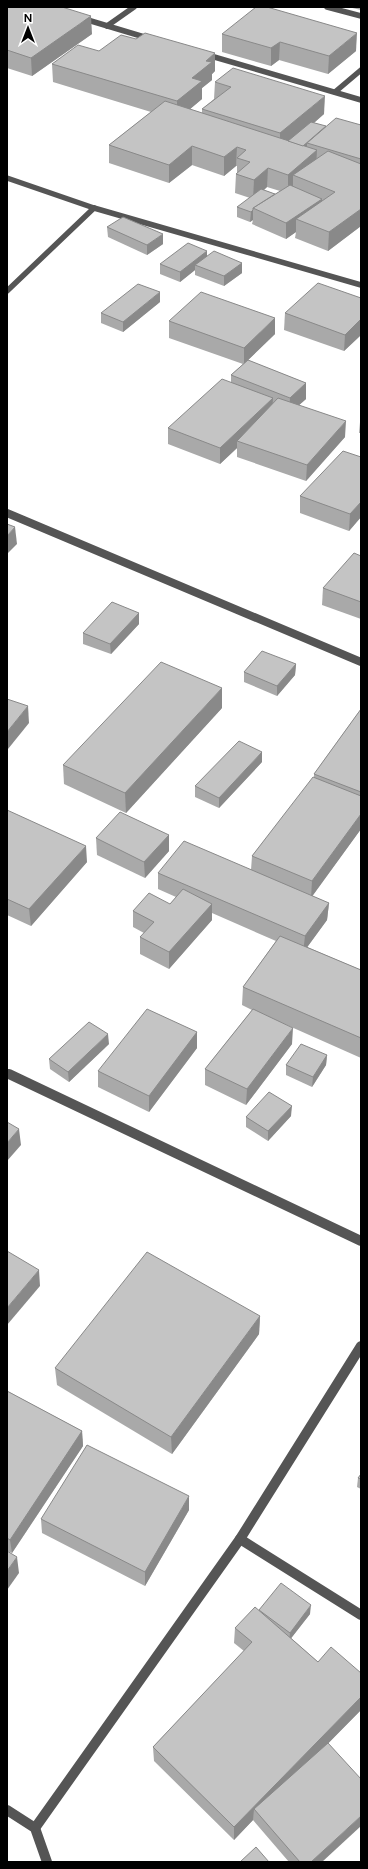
<svg xmlns="http://www.w3.org/2000/svg" width="368" height="1869" font-family="Figtree,sans-serif">
<style>
.lines{fill:none;stroke-linecap:round;stroke-linejoin:round}
.service{stroke:#555;stroke-width:5.5}
.minor-far2{stroke:#555;stroke-width:5.5}
.minor-far1{stroke:#555;stroke-width:8}
.minor{stroke:#555;stroke-width:10}
.wall{fill:#a9a9a9;fill-rule:evenodd}
.shaded-wall{fill:#898989}
.building{fill:#c4c4c4;stroke:#898989}
</style>
<rect width="100%" height="100%" fill="#fff"/>
<g class="lines">
<path class="service" d="M107,26L134,7"/>
<g class="minor-far2">
<path d="M327,7L361,16"/>
<path d="M81,18L151,39"/>
<path d="M204,54L361,100"/>
<path d="M335,92L361,70"/>
<path d="M7,178L94,208L361,285"/>
<path d="M7,291L94,208"/>
</g>
<g class="minor-far1">
<path d="M7,513L361,662"/>
<path d="M7,1073L11,1075"/>
</g>
<g class="minor">
<path d="M9,1074L361,1241"/>
<path d="M240,1539L361,1615"/>
<path d="M7,1810L35,1828L47,1862"/>
<path d="M35,1828L240,1539L361,1346"/>
</g>
</g>
<g class="wall">
<path d="M7,7L92,34L32,76L7,68Z"/>
<path d="M348,7H361V10Z"/>
<path d="M222,34L356,51L328,74L279,60L271,66L222,52Z"/>
<path d="M136,39L215,53V71L212,74V80L202,88V99L190,109L202,113V109L214,99L215,82L324,114L314,123L326,127L361,125V226L328,251L295,238L296,232L286,239L252,224L253,220L250,222L237,217V207L250,198L235,193L236,174L237,173V166H236L224,176L192,165L169,183L109,163V145L151,112L53,82L52,64L99,51ZM267,187L280,191L275,194L264,190Z"/>
<path d="M107,227L163,244L147,255L108,237Z"/>
<path d="M207,251V256L242,263V273L224,286L195,275V270L180,282L160,274V264Z"/>
<path d="M361,298V335L344,351L284,330L285,313Z"/>
<path d="M160,302L123,332L101,323V313Z"/>
<path d="M169,321L275,334L248,360L306,383V399L299,405L345,437L306,481L237,457V448L220,464L168,444V428L231,382V375L243,364L169,338Z"/>
<path d="M361,421V433H359L360,422Z"/>
<path d="M361,457V517L349,531L300,513V496Z"/>
<path d="M361,556V619L322,605L323,588Z"/>
<path d="M139,613V624L111,654L83,644V633Z"/>
<path d="M296,664L295,675L277,696L244,682V672Z"/>
<path d="M222,708L126,813L64,784L63,765Z"/>
<path d="M361,709V829L312,896L329,903L327,920L307,947L361,970V1058L280,1022L292,1044L246,1105L205,1085V1069L252,1010L242,1005L243,987L276,941L212,913V920L169,969L140,954V937L144,933L133,927V911L170,904L176,897L158,889V873L251,870L252,856L314,777V774Z"/>
<path d="M262,762L219,808L195,797V786Z"/>
<path d="M7,810L87,862L31,926L7,915Z"/>
<path d="M169,835V851L145,878L97,855L96,838Z"/>
<path d="M197,1032V1048L149,1112L98,1087V1071Z"/>
<path d="M109,1044L69,1082L50,1069L49,1059Z"/>
<path d="M327,1055L326,1065L312,1087L286,1075V1065Z"/>
<path d="M291,1116L268,1141L246,1127V1117Z"/>
<path d="M260,1316L259,1334L172,1454L57,1385L55,1368Z"/>
<path d="M7,1391L82,1431L83,1446L12,1553L7,1551Z"/>
<path d="M361,1474V1489L357,1487L358,1478Z"/>
<path d="M189,1510L145,1586L42,1533L41,1519Z"/>
<path d="M259,1610L310,1614L291,1638L318,1662L361,1673V1710L328,1743L322,1862H289L253,1820L234,1840L154,1761L153,1747L244,1651L234,1643L235,1628Z"/>
</g>
<g class="shaded-wall">
<path d="M91,16L92,34L32,76L31,58Z"/>
<path d="M357,33L356,51L328,74L329,56Z"/>
<path d="M280,42L279,60L271,66V48Z"/>
<path d="M215,53V71L212,74V80L202,88V99L177,120V101L192,78L206,61Z"/>
<path d="M325,96L324,114L280,152V133Z"/>
<path d="M326,126L325,136L307,143V152L300,148Z"/>
<path d="M192,146V165L169,183V165Z"/>
<path d="M237,147L236,166L224,176V157Z"/>
<path d="M317,150L316,169L293,175V189L288,193V175Z"/>
<path d="M268,168L267,187L253,199L254,180Z"/>
<path d="M322,199V215L296,219V232L286,239V223Z"/>
<path d="M361,209V226L328,251L329,232Z"/>
<path d="M253,210V220L250,222L251,212Z"/>
<path d="M163,234V244L147,255V245Z"/>
<path d="M207,251V261L195,265V270L180,282V272Z"/>
<path d="M242,263V273L224,286V276Z"/>
<path d="M160,292V302L123,332V322Z"/>
<path d="M275,318V334L244,364V348Z"/>
<path d="M361,319V335L344,351L345,335Z"/>
<path d="M306,383V399L289,414L290,398Z"/>
<path d="M273,398L272,415L237,441V448L220,464V448Z"/>
<path d="M346,421L345,437L306,481L307,465Z"/>
<path d="M361,502V517L349,531L350,514Z"/>
<path d="M15,527L17,544L7,554V536Z"/>
<path d="M139,613V624L111,654L110,644Z"/>
<path d="M296,664L295,675L277,696V686Z"/>
<path d="M222,688V708L126,813L125,793Z"/>
<path d="M28,706L29,723L8,749L7,732Z"/>
<path d="M262,752V762L219,808V798Z"/>
<path d="M361,814V829L311,898L312,881Z"/>
<path d="M169,835V851L145,878L144,862Z"/>
<path d="M86,846L87,862L31,926L29,909Z"/>
<path d="M329,903L327,920L303,953L305,936Z"/>
<path d="M212,904V920L169,969V952Z"/>
<path d="M293,1028L292,1044L246,1105L247,1089Z"/>
<path d="M197,1032V1048L149,1112V1096Z"/>
<path d="M108,1034L109,1044L69,1082L68,1072Z"/>
<path d="M327,1055L326,1065L312,1087L313,1077Z"/>
<path d="M292,1106L291,1116L268,1141V1131Z"/>
<path d="M19,1129L21,1145L7,1161V1143Z"/>
<path d="M39,1270L40,1286L7,1325V1308Z"/>
<path d="M260,1316L259,1334L172,1454L171,1437Z"/>
<path d="M82,1431L83,1446L12,1553L10,1540Z"/>
<path d="M189,1496V1510L145,1586V1572Z"/>
<path d="M17,1557L19,1573L7,1590V1571Z"/>
<path d="M311,1605L310,1614L289,1641L290,1633Z"/>
<path d="M361,1697V1710L259,1814L254,1809L253,1820L234,1840V1827Z"/>
<path d="M361,1816V1826L322,1862H311Z"/>
</g>
<g class="building">
<path d="M7,7H62L91,16L31,58L7,50Z"/>
<path d="M256,7H267L357,33L329,56L280,42L271,48L222,34Z"/>
<path d="M145,33L215,53L206,61L212,62L192,78L202,81L177,101L52,64L78,45L99,51L121,35L136,39Z"/>
<path d="M233,68L325,96L280,133L202,109L231,87L215,82Z"/>
<path d="M165,101L317,150L288,175L268,168L254,180L236,174L250,162L237,158L246,150L237,147L224,157L192,146L169,165L109,145Z"/>
<path d="M336,118L361,125V159L307,143Z"/>
<path d="M311,122L326,126L303,146L288,141Z"/>
<path d="M328,151L361,164V209L329,232L296,219L335,192L293,175Z"/>
<path d="M290,185L322,199L286,223L253,208Z"/>
<path d="M261,189L275,194L253,208V210L251,212L237,207Z"/>
<path d="M123,217L163,234L147,245L107,227Z"/>
<path d="M188,243L207,251L180,272L160,264Z"/>
<path d="M214,251L242,263L224,276L195,265Z"/>
<path d="M318,283L361,298V319L345,335L285,313Z"/>
<path d="M138,284L160,292L123,322L101,313Z"/>
<path d="M201,292L275,318L244,348L169,321Z"/>
<path d="M248,360L306,383L290,398L231,375Z"/>
<path d="M222,379L273,398L220,448L168,428Z"/>
<path d="M278,398L346,421L307,465L237,441Z"/>
<path d="M343,451L361,457V502L350,514L300,496Z"/>
<path d="M7,524L15,527L7,536Z"/>
<path d="M354,553L361,556V602L323,588Z"/>
<path d="M112,602L139,613L110,644L83,633Z"/>
<path d="M262,651L296,664L277,686L244,672Z"/>
<path d="M161,662L222,688L125,793L63,765Z"/>
<path d="M7,699L28,706L7,732Z"/>
<path d="M361,709V792L314,774Z"/>
<path d="M239,741L262,752L219,798L195,786Z"/>
<path d="M313,777L361,796V814L312,881L252,856Z"/>
<path d="M7,810L86,846L29,909L7,899Z"/>
<path d="M120,812L169,835L144,862L96,838Z"/>
<path d="M184,841L329,903L305,936L158,873Z"/>
<path d="M183,889L212,904L169,952L140,937L154,922L133,911L149,893L170,904Z"/>
<path d="M280,936L361,970V1038L243,987Z"/>
<path d="M147,1009L197,1032L149,1096L98,1071Z"/>
<path d="M253,1009L293,1028L247,1089L205,1069Z"/>
<path d="M89,1022L108,1034L68,1072L49,1059Z"/>
<path d="M301,1044L327,1055L313,1077L286,1065Z"/>
<path d="M269,1092L292,1106L268,1131L246,1117Z"/>
<path d="M7,1122L19,1129L7,1143Z"/>
<path d="M7,1251L39,1270L7,1308Z"/>
<path d="M147,1252L260,1316L171,1437L55,1368Z"/>
<path d="M7,1391L82,1431L10,1540L7,1538Z"/>
<path d="M87,1445L189,1496L145,1572L41,1519Z"/>
<path d="M361,1474V1479L358,1478Z"/>
<path d="M7,1551L17,1557L7,1571Z"/>
<path d="M281,1583L311,1605L290,1633L259,1610Z"/>
<path d="M255,1607L318,1662L331,1647L361,1673V1697L234,1827L153,1747L252,1642L235,1628Z"/>
<path d="M328,1743L361,1779V1816L311,1862H300L254,1809Z"/>
<path d="M256,1847L269,1862H240Z"/>
</g>
<rect width="368" height="1869" fill="none" stroke="#000000" stroke-width="16"/>
<g transform="translate(28 28)" stroke="#ffffff" stroke-width="3" paint-order="stroke">
<path d="M0-3L7 15L0 10L-7 15Z" fill="#000000"/>
<text y="-6" font-size="11" font-weight="bold" text-anchor="middle" fill="#000000">N</text>
</g>
</svg>
